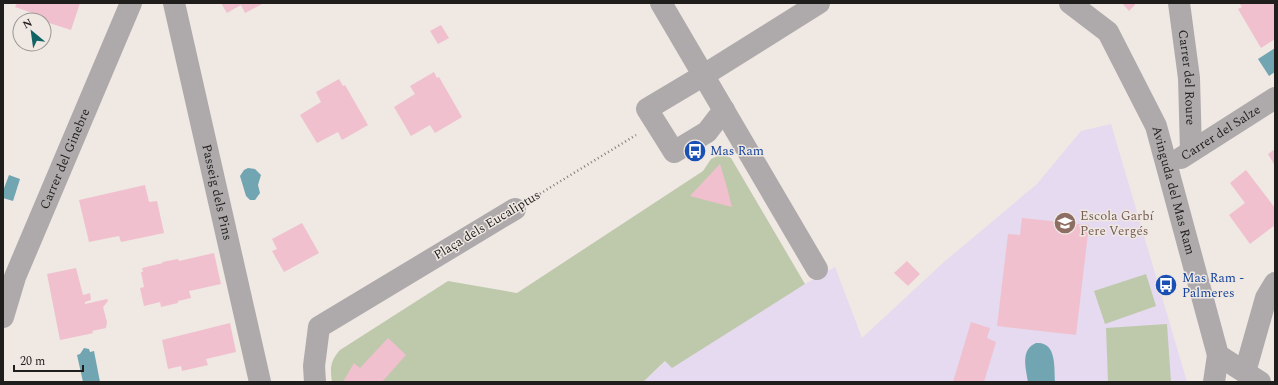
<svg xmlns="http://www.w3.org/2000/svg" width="1278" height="385" font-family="Spectral,serif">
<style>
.education{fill:#e5daef}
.green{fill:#bec9ac}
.water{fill:#71a5b1}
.building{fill:#f0c0ce}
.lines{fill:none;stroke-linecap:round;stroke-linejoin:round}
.path{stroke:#817d7a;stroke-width:2.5;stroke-dasharray:1 3;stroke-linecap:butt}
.minor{stroke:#aeaaab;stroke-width:22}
.labels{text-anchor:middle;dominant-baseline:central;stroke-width:3;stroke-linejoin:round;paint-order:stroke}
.street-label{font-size:13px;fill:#201e1c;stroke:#efe8e3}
.transit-label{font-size:13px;fill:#164399;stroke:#efe8e3;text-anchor:start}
.education-label{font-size:13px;fill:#785e54;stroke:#efe8e3;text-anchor:start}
</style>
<rect width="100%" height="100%" fill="#efe8e3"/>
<path class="education" d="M1111,124L1187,382H643L666,361L672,367L805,284L835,267L862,338L944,262L1037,184L1081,131Z"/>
<g class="green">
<path d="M722,154L731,158L805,284L672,368L665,361L643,382H332C330,368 330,361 340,350L448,281L517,293L703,171L711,159Z"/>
<path d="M1146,274L1156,306L1105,324L1094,291Z"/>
<path d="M1167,324L1171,382H1108L1106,328Z"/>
</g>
<g class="water">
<path d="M1275,48V72L1269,76L1258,59Z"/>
<path d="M248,168L255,169L261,175L258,185L260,193L255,200H250L246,196L240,176L244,170Z"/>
<path d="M9,175L20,179L13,201L3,198V191Z"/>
<path d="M1036,343C1057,341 1054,368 1055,382H1028C1026,368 1020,350 1036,343Z"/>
<path d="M84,348L89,349L90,352L94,351L100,382H83L77,355L80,354Z"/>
</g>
<g class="building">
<path d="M17,3H80L71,30L40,20L41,16L15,7Z"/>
<path d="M221,3H264L245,13L241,5L227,13Z"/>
<path d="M1122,3H1135V5L1129,11Z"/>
<path d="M1239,3H1273L1275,7V39L1261,48L1238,9L1242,7Z"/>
<path d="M441,25L449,38L438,44L430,31Z"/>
<path d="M434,72L437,78L439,77L462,117L435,133L430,125L411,136L394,107L415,94L410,86Z"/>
<path d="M339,79L343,86L345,85L368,125L342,140L338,132L317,143L300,115L321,102L316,92Z"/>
<path d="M1275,149V166L1268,154Z"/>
<path d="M720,164L726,184L732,207L690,196Z"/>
<path d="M1246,170L1275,208V225L1250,244L1229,215L1245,203L1230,183Z"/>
<path d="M145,185L149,202L157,201L164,233L121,242L119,236L89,242L79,200Z"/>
<path d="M1022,218L1089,225L1076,335L997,326L1008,234L1020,235Z"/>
<path d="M302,223L319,253L284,272L272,251L277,249L272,239Z"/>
<path d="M214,253L221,284L189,291L191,298L178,301V303L161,307L160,302L144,306L140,288L144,287L141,272H143L142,268L163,263L162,262L178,259L179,261Z"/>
<path d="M907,261L920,274L908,286L894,273Z"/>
<path d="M76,268L83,295L90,293L91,300L85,302V304L107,299L108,301L103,307L107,322L106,328L92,331L93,333L89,334L60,340L47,274Z"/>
<path d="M971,322L990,328L987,338L996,342L984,382H953Z"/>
<path d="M230,323L236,352L206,359L208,365L182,371L181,366L168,369L162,340Z"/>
<path d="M388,338L406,355L382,382H343L354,363L360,368Z"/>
</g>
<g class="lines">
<path class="path" d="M533,198L636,135"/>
<g class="minor">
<path id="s1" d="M174,3L260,382"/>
<path d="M661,3L817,269"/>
<path id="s2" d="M1070,3L1108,32L1156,126L1218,355L1260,382"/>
<path id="s3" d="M1179,3L1189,78L1191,151"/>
<path d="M724,110L707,132L674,152L647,109L704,75L819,3"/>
<path id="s4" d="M1181,158L1275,98"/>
<path id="s5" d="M3,317L15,277L131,3"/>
<path d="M1245,372L1266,298L1275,283"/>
<path d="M315,382L314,366L319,327L515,209"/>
<path d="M1214,382L1218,355"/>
</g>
</g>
<defs>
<g id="bus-disc" transform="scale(1.15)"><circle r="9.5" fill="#1a4fb4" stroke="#efe8e3"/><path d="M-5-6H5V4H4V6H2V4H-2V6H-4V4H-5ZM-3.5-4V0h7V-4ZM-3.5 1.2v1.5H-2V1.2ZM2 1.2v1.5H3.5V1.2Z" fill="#fff"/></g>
<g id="school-disc" transform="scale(1.15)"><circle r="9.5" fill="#8d6e63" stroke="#efe8e3"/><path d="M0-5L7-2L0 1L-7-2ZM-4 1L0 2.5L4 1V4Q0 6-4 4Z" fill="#fff"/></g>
</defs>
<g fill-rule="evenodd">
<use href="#bus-disc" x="695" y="151"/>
<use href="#school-disc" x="1065" y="223"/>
<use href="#bus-disc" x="1166" y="285"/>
</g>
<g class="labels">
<g class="street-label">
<text stroke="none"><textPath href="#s3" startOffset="75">Carrer del Roure</textPath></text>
<text stroke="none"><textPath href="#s4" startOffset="47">Carrer del Salze</textPath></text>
<text stroke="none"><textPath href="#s5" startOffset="170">Carrer del Ginebre</textPath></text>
<text stroke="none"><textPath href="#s2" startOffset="220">Avinguda del Mas Ram</textPath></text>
<text stroke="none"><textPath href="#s1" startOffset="194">Passeig dels Pins</textPath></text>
<text transform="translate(487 225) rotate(-31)">Plaça dels Eucaliptus</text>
</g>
<g class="transit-label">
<text x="710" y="151">Mas Ram</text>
<text x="1182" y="278">Mas Ram -<tspan x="1182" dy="15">Palmeres</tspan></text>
</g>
<g class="education-label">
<text x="1080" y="216">Escola Garbí<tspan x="1080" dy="15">Pere Vergés</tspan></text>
</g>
</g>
<rect width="1278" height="385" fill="none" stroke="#201e1c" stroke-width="8"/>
<g transform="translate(32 32) rotate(331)"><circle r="19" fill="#efe8e3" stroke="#9c9793"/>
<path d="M0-3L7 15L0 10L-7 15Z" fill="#126365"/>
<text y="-6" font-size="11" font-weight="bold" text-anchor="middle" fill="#201e1c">N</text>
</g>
<path d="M14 365v6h69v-6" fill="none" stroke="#201e1c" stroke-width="2"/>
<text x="20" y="365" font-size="12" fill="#201e1c" stroke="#efe8e3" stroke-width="3" paint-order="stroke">20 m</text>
</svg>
